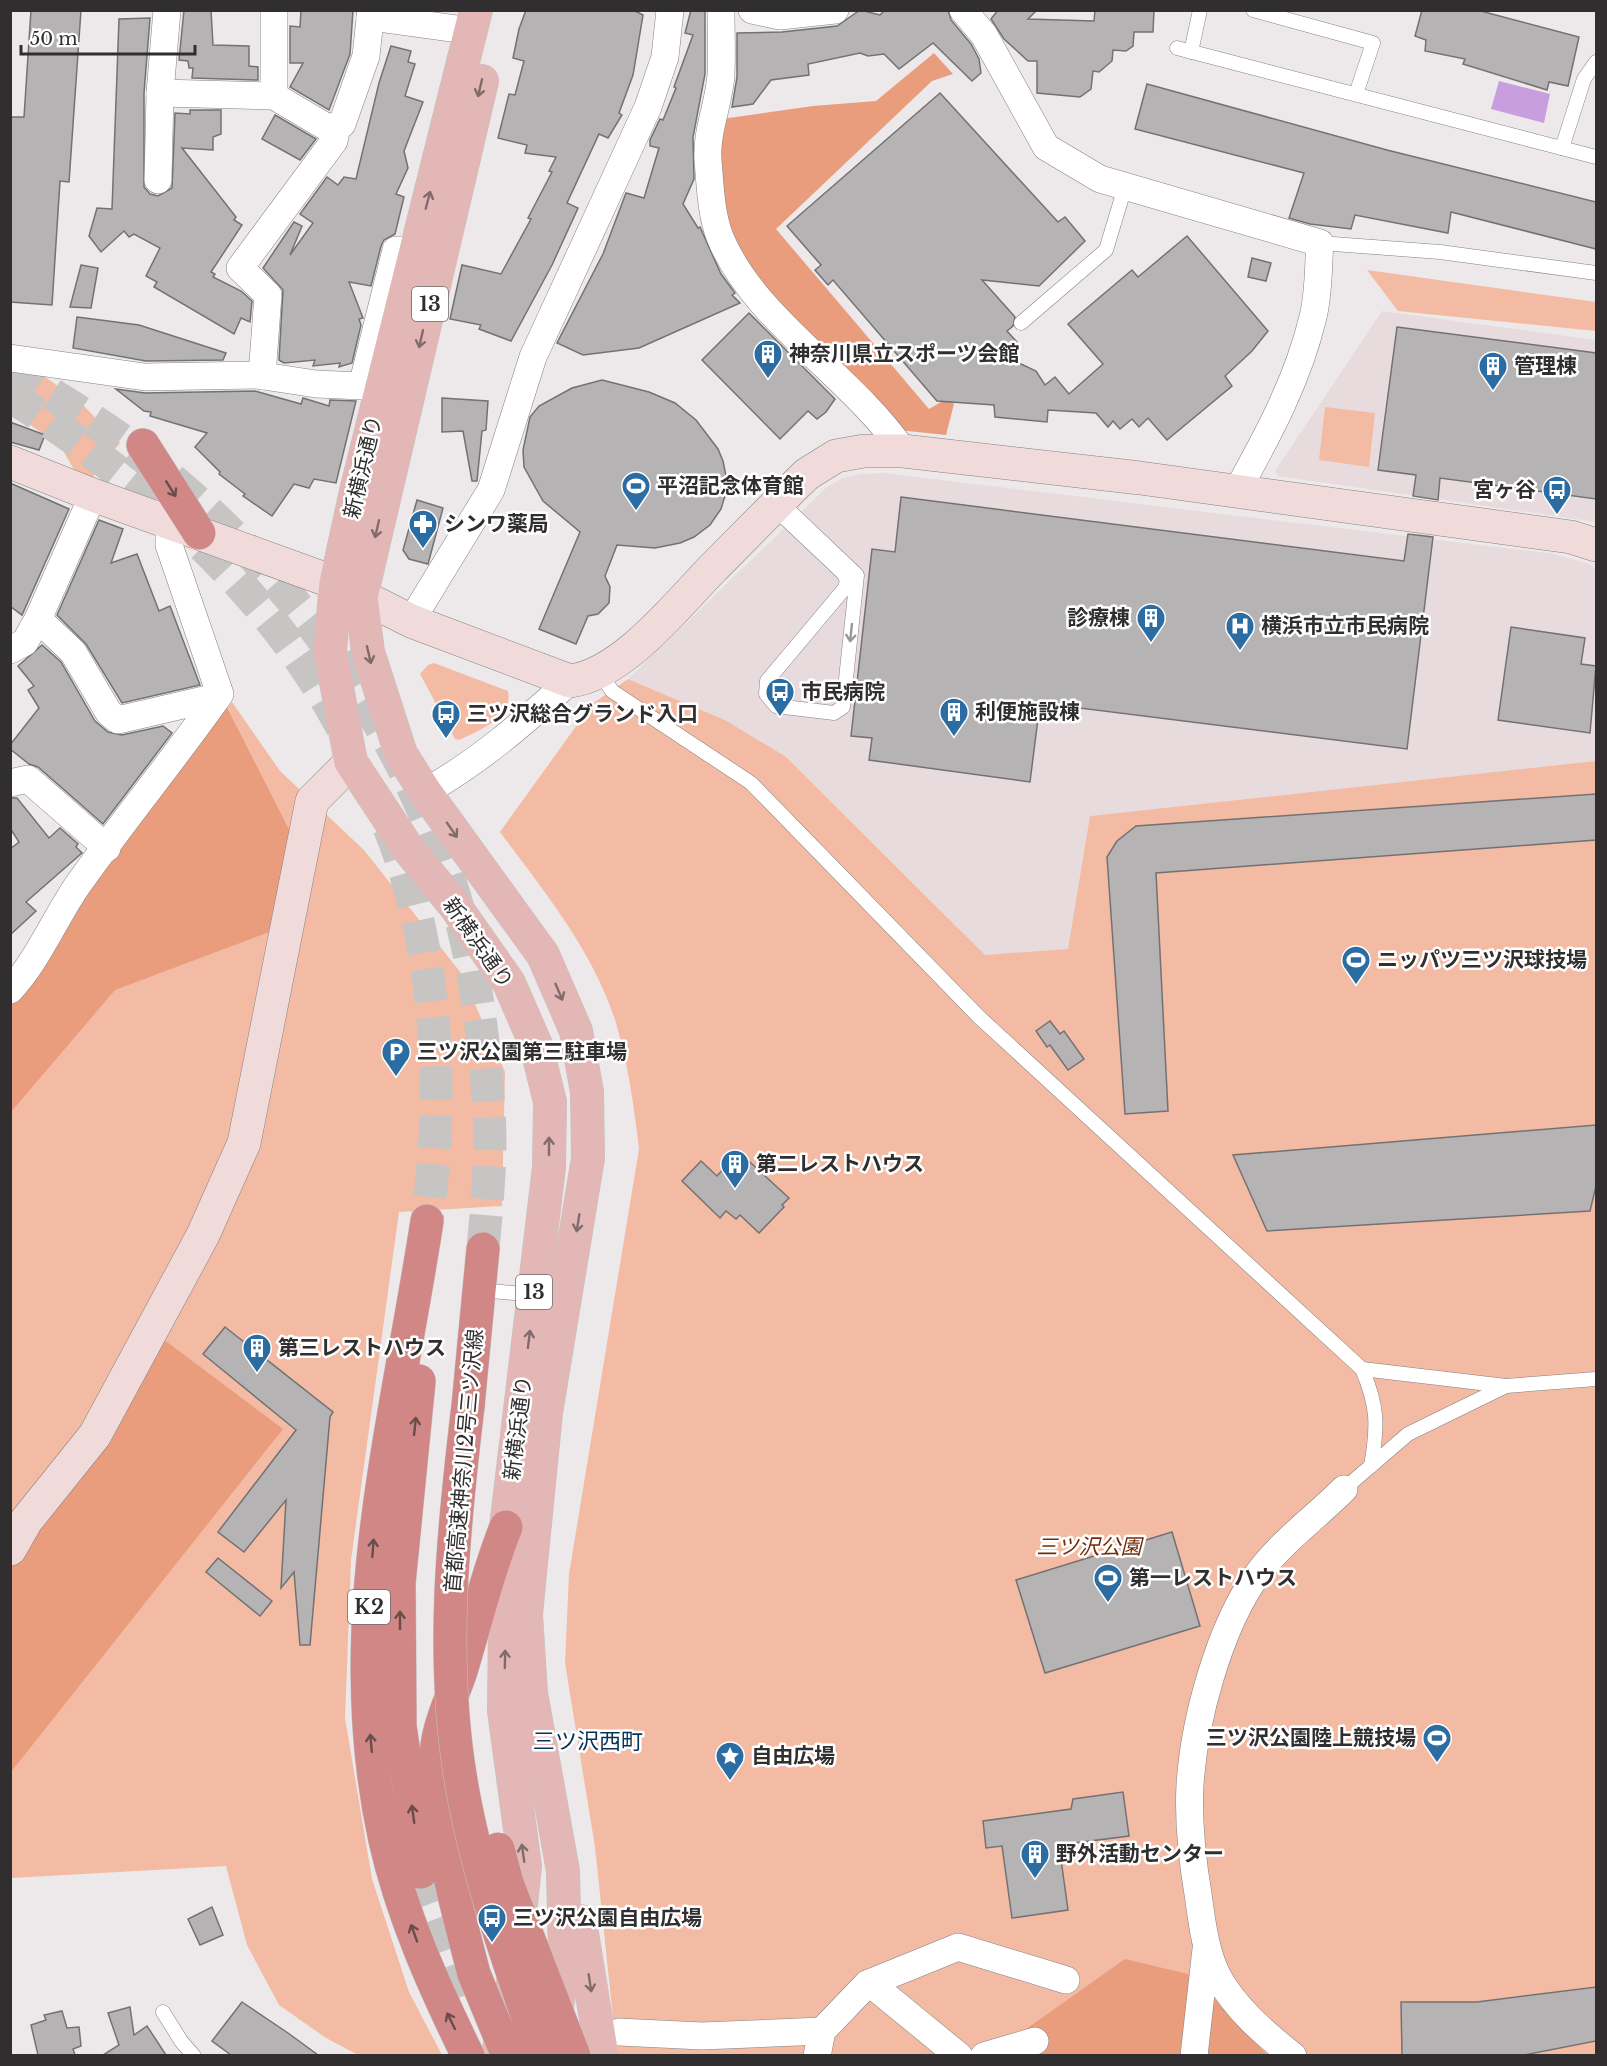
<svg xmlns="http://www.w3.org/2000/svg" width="1607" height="2066" font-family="'Libre Baskerville','Noto Sans JP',serif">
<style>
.built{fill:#e8dbde}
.green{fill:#f3bba3}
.forest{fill:#e99d7c}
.water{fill:#c99edf}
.building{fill:#b6b3b5;stroke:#747173;stroke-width:1.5}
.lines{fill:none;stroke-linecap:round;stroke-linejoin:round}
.highway-tunnel{stroke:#c7c4c4;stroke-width:33;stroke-dasharray:33 16;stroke-linecap:butt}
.lane-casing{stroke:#858182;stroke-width:15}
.street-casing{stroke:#858182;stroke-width:28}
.secondary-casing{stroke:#858182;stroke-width:34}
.primary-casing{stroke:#c5c4c4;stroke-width:34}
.highway-casing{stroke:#c5c4c4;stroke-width:34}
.lane{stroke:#fff;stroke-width:14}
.street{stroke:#fff;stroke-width:27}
.secondary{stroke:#f1dbda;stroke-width:33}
.primary{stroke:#e3b7b6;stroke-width:33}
.highway{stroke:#d18785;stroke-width:33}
.highway-bridge-casing{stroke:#c5c4c4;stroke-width:34;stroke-linecap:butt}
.highway-bridge{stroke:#d18785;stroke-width:33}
.oneway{stroke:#816c6b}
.oneway2{stroke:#684d4c}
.oneway3{stroke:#989696}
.labels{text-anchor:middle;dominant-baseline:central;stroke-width:5;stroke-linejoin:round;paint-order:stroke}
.shield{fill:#fff;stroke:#6e6d6d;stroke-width:1.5}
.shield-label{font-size:20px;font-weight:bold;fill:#302e2e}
.poi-label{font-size:21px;font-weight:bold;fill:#302e2e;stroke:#fff;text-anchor:start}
.street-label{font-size:21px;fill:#302e2e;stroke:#fff}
.park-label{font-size:21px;font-style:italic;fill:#712d09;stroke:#fff}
.neighbourhood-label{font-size:22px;fill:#043559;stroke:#fff}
</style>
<rect width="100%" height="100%" fill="#ede9ea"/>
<g class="built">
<path d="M1382,311L1596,340V522L1277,476L1275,471Z"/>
<path d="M884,473L1554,554L1589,564L1596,569V761L1090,816L1069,952L985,955L785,756L725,720L628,679L828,486L843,478L861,474Z"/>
</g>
<g class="green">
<path d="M1367,270L1596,302V331L1398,311Z"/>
<path d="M10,365L34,369L80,402L120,443L90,480L76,473L61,447L11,411Z"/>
<path d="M1325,407L1375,413L1369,467L1319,460Z"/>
<path d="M434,663L508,691C514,717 478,731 459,740L455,739L420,674L428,665Z"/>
<path d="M628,679L725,720L785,756L985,955L1068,949L1090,816L1596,761V2055H617L595,1847L565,1663L569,1574L639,1149C634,1106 628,1064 616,1023C594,952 544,891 500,832L592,704Z"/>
<path d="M232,702L280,771L364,850L461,973L505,1072L502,1206L399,1212L351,1560L345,1718L372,1879L409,1992L442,2055H358L326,2038L279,2005L247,1945L226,1866L11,1878V1009L69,918Z"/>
</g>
<g class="forest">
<path d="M934,53L953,74L932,81L776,229L929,409L948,398L954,404L946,435L898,430L735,258L712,139L722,119L813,106L876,101Z"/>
<path d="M220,694L299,849L288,925L115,990L11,1112V982Z"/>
<path d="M151,1330L283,1429L11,1772V1513L95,1435Z"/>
<path d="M1125,1959L1192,1975L1267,2055L988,2056Z"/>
</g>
<path class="water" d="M1499,81L1550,94L1544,123L1491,109Z"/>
<g class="building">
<path d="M31,10H81L69,182L60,181L52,305L10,302V117H24Z"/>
<path d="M184,10H211L213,45L249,46V66L258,67V80L192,78L193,68H189L188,61L179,60Z"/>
<path d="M301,10H353L350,54L329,110L290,87L303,63H290V26L300,27Z"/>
<path d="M526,10H633L643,15L633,75L619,113L622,115L608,138L599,134L567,203L578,208L552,265L511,341L479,329L481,325L450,319L462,265L501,274L531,219L528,218L552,172L549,171L556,157L525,153L527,145L498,138L509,94L515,95L524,61L513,58L519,29Z"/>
<path d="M691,10H705V74L693,137L694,179L683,204L698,228L700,227L721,274L735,293L732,295L740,303L639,348L583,355L557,343L603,254L626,193L644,198L659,148L650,146V140L660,119L663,120L676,88L674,87L693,35L685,33Z"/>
<path d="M860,10L880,15L885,10H948L951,20L971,44L979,59L981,73L972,81L933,43L899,69L884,54L868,56L860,53L808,64L809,75L771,80L753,104L732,107L737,77V33L782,32L837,26Z"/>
<path d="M998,10H1037L1028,19L1094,21L1095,10H1154L1153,32H1134L1133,46L1126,51L1113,50L1112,61L1099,72L1093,71L1091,89L1080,97L1037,93V61H1028L1004,39L991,19Z"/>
<path d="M1422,10H1477L1579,37L1568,86L1549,82L1547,90L1463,64L1465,59L1425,51L1426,40L1415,36Z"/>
<path d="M150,18L144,93V187L150,194L158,196L172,188L175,113L190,114V110H221V134L213,137V150L182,148L236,217L234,220L242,225L211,272L215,274L213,277L241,291L252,301L250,322L241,318L234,334L154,287L157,282L146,276L160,248L134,234L129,237L124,231L101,252L89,236L97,208L112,209L119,19Z"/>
<path d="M391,46L411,51L408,62L415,64L405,96L423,102L404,151L408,168L396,194L404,197L395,234L384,240L381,246L371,286L349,282L363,318L359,319L361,325L352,363L339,367L340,363L313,366L315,360L284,363L279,360L283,290L263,268L294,222L302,226L290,255L313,223L300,214L327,177L338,185L344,177L356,179L379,83Z"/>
<path d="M1147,84L1387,150L1596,202V249L1451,212L1448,233L1355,215L1351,229L1310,224L1289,218L1304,173L1135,129Z"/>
<path d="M940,93L1058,222L1065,217L1085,241L1039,286L982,280L1015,317L1013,326L1007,331L1017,342L1002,355L1036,371L1045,385L1055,377L1069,394L1103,364L1068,324L1132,270L1138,277L1187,236L1268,331L1252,351L1225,376L1232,386L1167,440L1148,418L1139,427L1132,419L1120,429L1113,421L1108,427L1096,413L1048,410L1047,422L995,417L994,405L937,401L833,280L828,285L815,270L821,265L787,226Z"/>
<path d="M275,115L316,139L300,160L262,139Z"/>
<path d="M1252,258L1271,263L1266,281L1248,277Z"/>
<path d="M81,265L98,268L91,308L70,307Z"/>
<path d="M749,313L835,399L826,412L817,419L808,411L780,439L702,360Z"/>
<path d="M77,317L139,325L226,353L223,360L146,361L73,348Z"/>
<path d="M1397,327L1596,353V499L1440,478L1438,500L1413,496L1416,475L1378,470Z"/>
<path d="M602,380L649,392L675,403L696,420L718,449L723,461L728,486L721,509L710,525L694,537L680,543L655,548L617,545L605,576L610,587L609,603L598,614L588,616L576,644L539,629L580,532L543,501L524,467L523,450L530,417L539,406L572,388Z"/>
<path d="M116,389L145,393L255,391L301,404L303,398L329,406L330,400L356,401L336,483L314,479L309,488L294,484L272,516L243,496L245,494L219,474L220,472L195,447L207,433L150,416L151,412L144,411Z"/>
<path d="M442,398L488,401L486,430L482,431L477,481H472L463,431L442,432Z"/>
<path d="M10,422L45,435L39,450L10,442Z"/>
<path d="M10,483L69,509L22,615L10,606Z"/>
<path d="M901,497L1404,561L1408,534L1433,537L1407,749L1040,703L1030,782L869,760L872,738L851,736L872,549L895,552Z"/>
<path d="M417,500L443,508L428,564L409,559L403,550Z"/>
<path d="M99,520L123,529L111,563L137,554L159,611L170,606L200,685L122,703L86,644L57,615Z"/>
<path d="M1511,627L1585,638L1581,664L1596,666L1590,733L1498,720Z"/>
<path d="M42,645L61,662L95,721L108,732L122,735L163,726L172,733L103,824L38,767L29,764L10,749V745L39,708L28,690L34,686L18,666Z"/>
<path d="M1596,794V840L1156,873L1168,1111L1125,1114L1107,857L1117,841L1136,826Z"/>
<path d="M10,798H17L49,838L60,828L78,844L76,847L82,853L26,902L36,911L10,935V849L19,842L10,828Z"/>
<path d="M1050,1021L1060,1034L1064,1031L1084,1059L1068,1070L1050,1045L1047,1047L1036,1031Z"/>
<path d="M1596,1125V1186L1590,1211L1267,1231L1233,1155Z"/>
<path d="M739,1152L789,1198L782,1205L784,1207L759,1233L740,1215L736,1219L726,1211L720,1218L682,1181L701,1161L717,1176Z"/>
<path d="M225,1327L333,1412L330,1417L310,1645H300L294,1572L281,1588L286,1500L244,1552L218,1532L296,1430L203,1354Z"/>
<path d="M1172,1532L1200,1626L1045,1673L1016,1580Z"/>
<path d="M218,1558L272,1601L260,1616L206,1572Z"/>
<path d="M1123,1792L1129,1836L1059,1845L1068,1910L1012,1918L1002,1846L986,1848L983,1821L1071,1809L1073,1799Z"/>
<path d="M212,1907L223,1935L200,1945L188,1919Z"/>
<path d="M1596,1987V2041L1524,2055H1402L1401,2002H1477Z"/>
<path d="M242,2002L288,2033L318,2055H231L212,2041Z"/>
<path d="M130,2007L134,2035L147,2026L166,2055H103L119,2045L108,2013Z"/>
<path d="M62,2011L67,2028L79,2027L81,2046L73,2049L75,2055H38L31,2025L46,2020L44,2015Z"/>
</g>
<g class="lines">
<g class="highway-tunnel">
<path d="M10,369C48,392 87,415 123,441C269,549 390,701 448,875C473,950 484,1032 489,1111C492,1157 487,1203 483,1249"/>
<path d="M10,396C142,479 269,590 343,729"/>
<path d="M389,827C438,948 445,1093 427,1221"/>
<path d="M421,1872L470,1999"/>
</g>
<g class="lane-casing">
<g id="lane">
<path d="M1253,10L1373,43L1356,94"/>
<path d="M1177,48L1596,157"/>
<path d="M1191,52L1200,10"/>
<path d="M1562,148L1584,79L1596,62"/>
<path d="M1320,243L1440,252L1596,273"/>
<path d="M1021,323L1106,250L1125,187"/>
<path d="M773,507L844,574L847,581L845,588L767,681L766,694L776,706L834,713L843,707L857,575L779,501"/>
<path d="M608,685L612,691L751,783L979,1017L1362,1369C1378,1406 1378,1426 1371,1466"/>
<path d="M480,1290L534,1295"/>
<path d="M1362,1369L1506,1386"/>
<path d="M1344,1489L1408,1434L1506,1386L1596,1379"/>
<path d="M163,2012L181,2041L194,2056"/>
</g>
</g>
<g class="street-casing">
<g id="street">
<path d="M721,10C721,32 722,53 721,75C719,104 706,131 708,160C710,183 711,215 720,237C753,319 851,375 903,451"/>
<path d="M752,10L780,16L835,10"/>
<path d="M963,10L984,35L1046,147L1100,179L1320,243C1318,267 1319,293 1313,317C1298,380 1268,435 1237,491"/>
<path d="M370,17L472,31"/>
<path d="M160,93L274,96L328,128L342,124L366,56L371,10"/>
<path d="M274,96V10"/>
<path d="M158,180L160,93L167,10"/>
<path d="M10,358L145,377L257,375L316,384L362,386L396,250H415"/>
<path d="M262,376L268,295L240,268L334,141L337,127"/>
<path d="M38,619L73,652L109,713L118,720L217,697"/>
<path d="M411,621L491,490L533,357L648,107L665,57L670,10"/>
<path d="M10,650L25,642L39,617L93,495"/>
<path d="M10,783L28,779L107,848"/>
<path d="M425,792C480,761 523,723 570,681"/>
<path d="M10,990C38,960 54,920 77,886C123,821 174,759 220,694L169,545V523"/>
<path d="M870,1983L959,2056"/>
<path d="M619,2032L702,2036L822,2031"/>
<path d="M817,2056L822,2031L867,1984L958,1947L1066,1980"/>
<path d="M984,2056L1035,2041"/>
<path d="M1194,2056L1206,1949"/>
<path d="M1293,2056C1265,2034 1235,2008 1218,1977C1205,1951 1202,1922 1198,1894C1192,1858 1188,1821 1190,1785C1194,1721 1219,1628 1257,1575C1280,1543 1316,1517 1344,1489"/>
</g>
</g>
<g class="secondary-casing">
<g id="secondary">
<path d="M10,462L93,495L336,583L411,621L570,681C622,675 677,605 712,569C744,537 775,505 807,474L836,456L864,451H903L1140,478L1571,537L1596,545"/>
<path d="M10,1549L26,1521L95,1435L203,1235L244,1143L312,801L351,762"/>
</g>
</g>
<g class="primary-casing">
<g id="primary">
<path d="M476,10L357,487L336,583L330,650L351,762L409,850L455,906L509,983L536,1045L550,1102L549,1167L506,1527L504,1711L525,1866L511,2002L502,2029L498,2056"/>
<path d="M482,81L361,597L368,652L401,754L425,792L543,955L576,1031L587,1092L588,1158L546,1413L526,1614L531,1693L563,1871L565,1958L554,2025"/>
<path d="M580,1921L602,2056"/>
</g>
</g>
<g class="highway-casing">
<g id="highway">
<path d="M143,445L199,533"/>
<path d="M427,1221C395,1430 338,1628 385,1840C402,1916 434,1986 468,2056"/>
<path d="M419,1381L399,1583L400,1726L421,1872"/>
<path d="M468,1406L483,1249"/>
<path d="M474,1974C456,1904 436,1835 436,1763C435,1730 451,1701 461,1671C476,1622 487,1574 506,1527"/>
</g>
</g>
<use href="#lane" class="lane"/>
<use href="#street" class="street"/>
<use href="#secondary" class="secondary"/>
<use href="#primary" class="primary"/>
<use href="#highway" class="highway"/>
<g class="highway-bridge-casing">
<g id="highway-bridge">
<path d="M468,1406C453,1531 440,1657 461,1781C477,1876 510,1965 541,2056"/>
<path d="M498,1849L507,1883L574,2056"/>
<path d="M474,1974L508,2056"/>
</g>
</g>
<use href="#highway-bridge" class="highway-bridge"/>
</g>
<defs><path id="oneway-shaft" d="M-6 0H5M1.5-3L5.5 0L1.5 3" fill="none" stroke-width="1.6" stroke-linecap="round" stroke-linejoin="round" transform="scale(1.5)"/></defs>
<g class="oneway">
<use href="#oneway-shaft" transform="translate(480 88) rotate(103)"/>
<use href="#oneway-shaft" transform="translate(428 200) rotate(-75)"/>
<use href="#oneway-shaft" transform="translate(421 339) rotate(103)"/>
<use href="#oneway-shaft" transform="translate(377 529) rotate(103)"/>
<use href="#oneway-shaft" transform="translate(369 655) rotate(77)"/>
<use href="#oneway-shaft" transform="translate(452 830) rotate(55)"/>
<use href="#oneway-shaft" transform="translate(559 992) rotate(67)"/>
<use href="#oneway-shaft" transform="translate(549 1146) rotate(-90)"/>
<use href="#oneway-shaft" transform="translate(578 1223) rotate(99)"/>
<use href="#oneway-shaft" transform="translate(529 1339) rotate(-83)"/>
<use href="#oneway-shaft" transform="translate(505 1659) rotate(-89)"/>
<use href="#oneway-shaft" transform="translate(523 1853) rotate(-98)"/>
<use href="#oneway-shaft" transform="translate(590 1983) rotate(81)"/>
</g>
<g class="oneway2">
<use href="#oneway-shaft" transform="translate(171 489) rotate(58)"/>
<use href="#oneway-shaft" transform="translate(415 1426) rotate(-84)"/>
<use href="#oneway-shaft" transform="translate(373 1548) rotate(-86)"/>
<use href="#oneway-shaft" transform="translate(400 1620) rotate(-90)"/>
<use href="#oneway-shaft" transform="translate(371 1743) rotate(-95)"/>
<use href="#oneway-shaft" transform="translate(413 1814) rotate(-98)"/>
<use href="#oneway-shaft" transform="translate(414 1933) rotate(-110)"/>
<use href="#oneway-shaft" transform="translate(451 2021) rotate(-116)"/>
</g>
<use class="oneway3" href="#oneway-shaft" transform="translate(851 633) rotate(96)"/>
<defs>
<g id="building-pin" transform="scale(1.5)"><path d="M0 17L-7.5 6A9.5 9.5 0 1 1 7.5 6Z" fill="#2b6da3" stroke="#fff"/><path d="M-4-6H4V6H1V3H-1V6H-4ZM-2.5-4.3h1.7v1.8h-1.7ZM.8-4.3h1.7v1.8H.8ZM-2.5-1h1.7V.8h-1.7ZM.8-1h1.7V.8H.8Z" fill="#fff"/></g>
<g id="stadium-pin" transform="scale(1.5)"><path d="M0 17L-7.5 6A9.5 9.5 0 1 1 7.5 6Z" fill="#2b6da3" stroke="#fff"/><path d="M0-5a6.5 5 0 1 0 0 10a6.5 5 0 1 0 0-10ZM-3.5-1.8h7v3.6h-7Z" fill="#fff"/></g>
<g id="bus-pin" transform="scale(1.5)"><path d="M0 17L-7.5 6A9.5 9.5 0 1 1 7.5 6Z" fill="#2b6da3" stroke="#fff"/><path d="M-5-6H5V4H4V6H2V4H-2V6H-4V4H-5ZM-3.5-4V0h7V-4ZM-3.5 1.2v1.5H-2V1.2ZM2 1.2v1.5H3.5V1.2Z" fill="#fff"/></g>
<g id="pharmacy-pin" transform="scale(1.5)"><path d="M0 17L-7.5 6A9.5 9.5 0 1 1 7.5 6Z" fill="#2b6da3" stroke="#fff"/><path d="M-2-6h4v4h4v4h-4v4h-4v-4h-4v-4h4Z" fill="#fff"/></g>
<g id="hospital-pin" transform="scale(1.5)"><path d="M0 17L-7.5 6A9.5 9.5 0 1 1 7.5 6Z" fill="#2b6da3" stroke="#fff"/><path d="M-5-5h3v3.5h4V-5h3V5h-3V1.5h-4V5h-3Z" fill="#fff"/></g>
<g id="parking-pin" transform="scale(1.5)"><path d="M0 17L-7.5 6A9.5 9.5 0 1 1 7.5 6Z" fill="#2b6da3" stroke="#fff"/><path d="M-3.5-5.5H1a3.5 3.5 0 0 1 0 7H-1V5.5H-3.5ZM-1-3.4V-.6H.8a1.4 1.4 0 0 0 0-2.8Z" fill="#fff"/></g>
<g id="sight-pin" transform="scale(1.5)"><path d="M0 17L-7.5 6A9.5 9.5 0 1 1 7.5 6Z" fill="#2b6da3" stroke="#fff"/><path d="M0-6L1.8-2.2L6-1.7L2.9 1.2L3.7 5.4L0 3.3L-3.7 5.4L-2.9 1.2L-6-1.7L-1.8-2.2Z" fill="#fff"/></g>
</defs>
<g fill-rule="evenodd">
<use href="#building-pin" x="768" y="354"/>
<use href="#building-pin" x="1493" y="366"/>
<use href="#stadium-pin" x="636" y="486"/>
<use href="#bus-pin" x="1557" y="490"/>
<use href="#pharmacy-pin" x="423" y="524"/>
<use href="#building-pin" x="1151" y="618"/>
<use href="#hospital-pin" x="1240" y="626"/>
<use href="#bus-pin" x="780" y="692"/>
<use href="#building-pin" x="954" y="712"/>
<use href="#bus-pin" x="446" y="714"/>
<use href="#stadium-pin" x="1356" y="960"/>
<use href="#parking-pin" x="396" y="1052"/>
<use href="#building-pin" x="735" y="1164"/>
<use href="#building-pin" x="257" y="1348"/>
<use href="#stadium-pin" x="1108" y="1578"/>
<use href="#stadium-pin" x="1437" y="1738"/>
<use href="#sight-pin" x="730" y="1756"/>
<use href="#building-pin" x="1035" y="1854"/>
<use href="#bus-pin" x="492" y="1918"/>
</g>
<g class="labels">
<g class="shield">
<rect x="412" y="287" width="36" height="34" rx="4.5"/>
<rect x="516" y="1275" width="36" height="34" rx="4.5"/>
<rect x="348" y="1590" width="42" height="34" rx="4.5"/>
</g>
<g class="shield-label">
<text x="430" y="304">13</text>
<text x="534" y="1292">13</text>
<text x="369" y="1607">K2</text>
</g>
<g class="poi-label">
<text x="789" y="354">神奈川県立スポーツ会館</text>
<text x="1514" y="366">管理棟</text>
<text x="657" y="486">平沼記念体育館</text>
<text x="1536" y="490" text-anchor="end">宮ヶ谷</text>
<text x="444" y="524">シンワ薬局</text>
<text x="1130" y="618" text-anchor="end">診療棟</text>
<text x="1261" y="626">横浜市立市民病院</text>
<text x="801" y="692">市民病院</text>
<text x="975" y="712">利便施設棟</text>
<text x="467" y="714">三ツ沢総合グランド入口</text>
<text x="1377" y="960">ニッパツ三ツ沢球技場</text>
<text x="417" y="1052">三ツ沢公園第三駐車場</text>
<text x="756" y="1164">第二レストハウス</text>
<text x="278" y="1348">第三レストハウス</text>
<text x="1129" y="1578">第一レストハウス</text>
<text x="1416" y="1738" text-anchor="end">三ツ沢公園陸上競技場</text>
<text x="751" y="1756">自由広場</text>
<text x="1056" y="1854">野外活動センター</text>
<text x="513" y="1918">三ツ沢公園自由広場</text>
</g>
<g class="street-label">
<text transform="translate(363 467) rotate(-77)">新横浜通り</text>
<text transform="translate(478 943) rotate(55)">新横浜通り</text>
<text transform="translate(518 1428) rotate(-83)">新横浜通り</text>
<text transform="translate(464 1461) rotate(-85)">首都高速神奈川2号三ツ沢線</text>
</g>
<g class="park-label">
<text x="1089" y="1547">三ツ沢公園</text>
</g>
<g class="neighbourhood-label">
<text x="588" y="1741">三ツ沢西町</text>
</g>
</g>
<rect width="1607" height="2066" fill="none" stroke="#302e2e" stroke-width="24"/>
<path d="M21 45v9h174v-9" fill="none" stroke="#302e2e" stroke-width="3"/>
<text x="30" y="45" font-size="18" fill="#302e2e" stroke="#ffffff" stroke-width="4.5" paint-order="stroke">50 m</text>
</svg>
